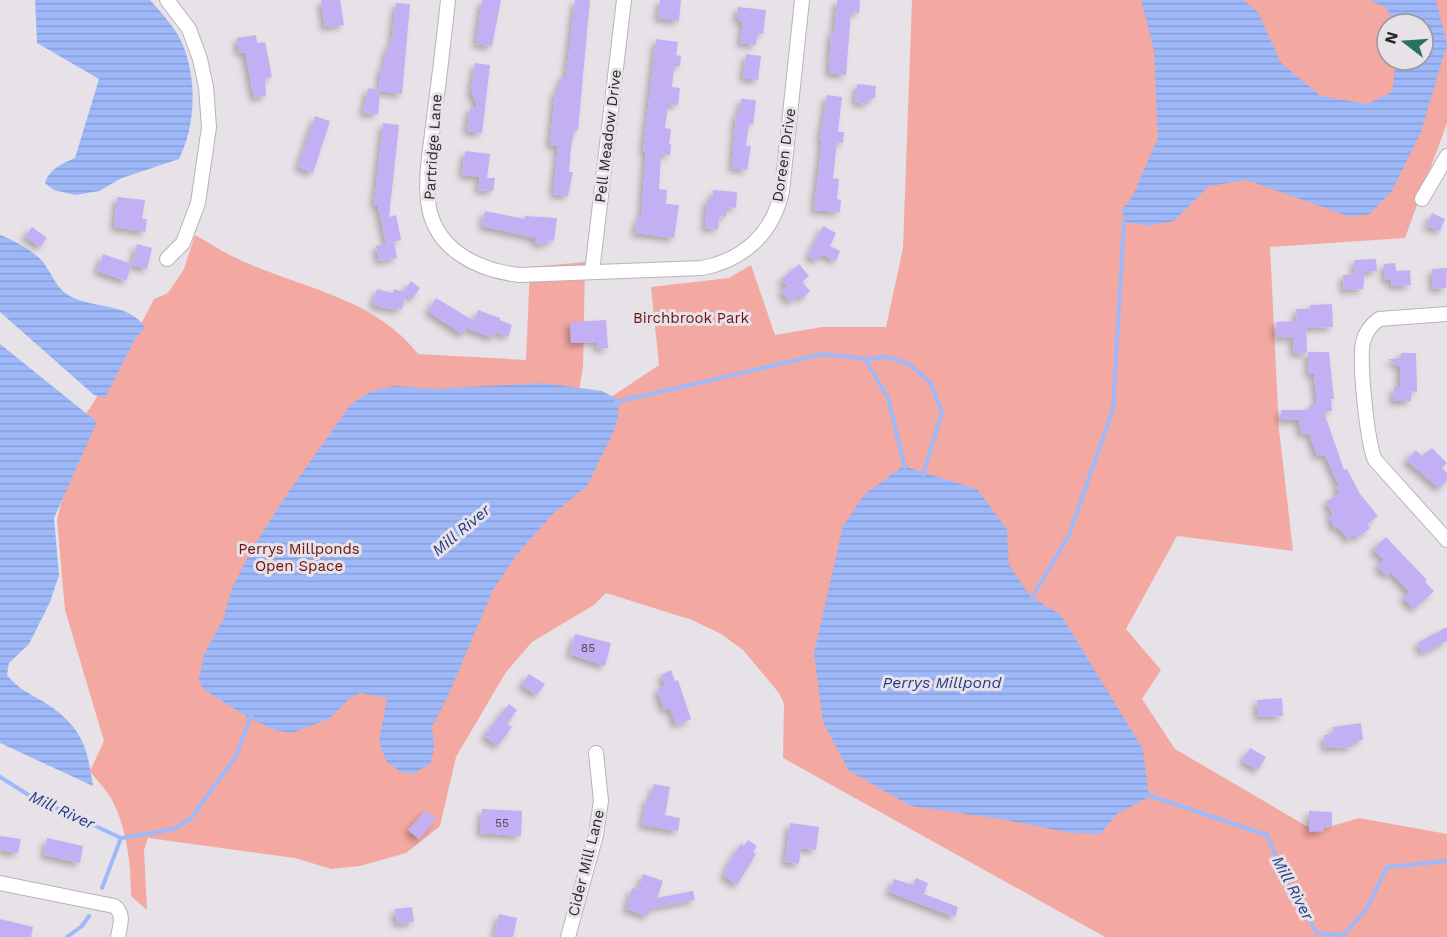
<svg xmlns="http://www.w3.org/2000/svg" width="1447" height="937" font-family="'Work Sans',sans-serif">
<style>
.green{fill:#f3a9a1;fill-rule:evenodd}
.water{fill:url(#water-rules)}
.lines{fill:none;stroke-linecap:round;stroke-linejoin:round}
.stream{stroke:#9eb8f9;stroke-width:4}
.building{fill:#c3aff4;filter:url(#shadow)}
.minor-casing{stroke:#b8b3b8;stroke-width:16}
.minor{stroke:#fff;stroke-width:14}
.labels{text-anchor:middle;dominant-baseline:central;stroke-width:6;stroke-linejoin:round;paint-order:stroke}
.number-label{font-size:12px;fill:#50495c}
.street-label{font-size:15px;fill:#292729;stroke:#e7e2e7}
.park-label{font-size:15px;fill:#701112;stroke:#e7e2e7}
.water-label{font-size:16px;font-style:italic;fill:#243a85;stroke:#e7e2e7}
</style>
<defs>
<pattern id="water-rules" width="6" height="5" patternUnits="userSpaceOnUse" patternTransform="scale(1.5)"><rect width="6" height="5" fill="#9eb8f9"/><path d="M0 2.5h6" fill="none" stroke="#889ed5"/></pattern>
<filter id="shadow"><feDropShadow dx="-4" dy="4" stdDeviation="3" flood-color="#0004"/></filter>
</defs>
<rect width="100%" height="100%" fill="#e7e2e7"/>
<path class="green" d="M912,0H1447V123L1405,238L1270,247L1279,429L1293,551L1177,536L1126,629L1161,670L1142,699L1175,749L1315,831L1359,818L1447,834V937H1105L783,758L784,704L779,693L743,650L721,634L692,620L606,593L594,605L532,642L506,672L456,757L440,826L406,853L360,866L331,869L295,858L148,838L144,850L147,910L131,896C131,865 127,830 113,802C108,791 97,781 90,771L104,741L65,610L57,520L81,422L130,345L154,299L168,293L184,269L195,235C210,243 224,253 240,260C301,288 375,298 418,354L526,360L530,267L585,262L583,367L577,402L593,409L659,365L651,287L729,278L751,265L775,335L822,327H886L903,248ZM1387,24H1423V60H1387Z"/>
<g class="water">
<path d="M35,0H150C161,12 177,30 183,45C197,81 196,125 179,159L122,178L99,191L75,195L54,190L45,183C49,169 63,163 75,158L99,79L37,43Z"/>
<path d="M1141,0H1243L1258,12L1281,63L1321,96L1367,104L1392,92L1396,60H1423V24H1393L1387,8L1369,0H1436L1447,44L1421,132L1392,191L1370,214L1350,217L1247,180L1209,186L1174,221L1148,226L1124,222L1122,209L1132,197L1158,138L1154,50Z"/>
<path d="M0,235C12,239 35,252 43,262C51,272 55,285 65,293C88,310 130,301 145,328L135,339L105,398L94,395L0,312Z"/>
<path d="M0,344L97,422L54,518L59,575L50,602L29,644L9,663L7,675C17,688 30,694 44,702C81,726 87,744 93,786L0,743Z"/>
<path d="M543,383L602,391L619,400L618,417L613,433L587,486L553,514L518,553L493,590L448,696L432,726L434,748L431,763L413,774L401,772L386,761L379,741L387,698L360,693L349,699L330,718L292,733L275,730L249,718L203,689L199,679L204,654L223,620L232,588L252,549L285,497L351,404L372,391L394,386L435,389Z"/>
<path d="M903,466L977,489L1007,529L1009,565L1031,597L1061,615L1143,749L1149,797L1117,814L1100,834L1070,833L1001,819L911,806L849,771L823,722L814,653L843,526L864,495Z"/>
</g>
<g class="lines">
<g class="stream">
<path d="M865,359L888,357L909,364L930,382L942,412L923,475"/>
<path d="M616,402L823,354L865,359L888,398L905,468"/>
<path d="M1031,599L1069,535L1113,409L1124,222"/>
<path d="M0,777L27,794L121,838L174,829L190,819L235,758L251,716"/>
<path d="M1148,795L1267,835L1286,881L1317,933L1344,935L1367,908L1387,867L1447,861"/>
<path d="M102,888L121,838"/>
<path d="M67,937L82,926L89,916"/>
</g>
</g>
<g class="building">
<path d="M321,0H340L344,25L325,27Z"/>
<path d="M482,0H501L492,46L476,44Z"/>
<path d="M575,0H590L578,130L574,131L571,147L569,172H573L568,196L553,194L558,146L550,145L555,91H558L562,76H566Z"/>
<path d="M660,0H681L679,21L658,18Z"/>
<path d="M837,0H860L859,13L851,12L846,75L829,73L831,32H834Z"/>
<path d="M396,3L410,4L402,94L380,91L378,114L363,113L368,88L379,90L381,67L383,68L388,45L391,46Z"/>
<path d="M738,7L766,10L763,34L757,33L756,45L740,43L743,23L737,18Z"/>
<path d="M256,35L257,43L265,42L272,77L265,79L266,96L254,98L245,52L239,53L237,38Z"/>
<path d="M656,39L678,42L676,55L681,56L680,66H674L672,87L680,88L678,105L668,104L665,128L671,129L669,144H671L670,155L661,154L659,189L667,190L666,204L679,205L674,238L635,233L638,217L641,218L646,152H643Z"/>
<path d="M746,54L761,56L758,80L743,78Z"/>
<path d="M475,63L490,65L482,133L467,131L470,107L478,108L471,91Z"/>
<path d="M857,84L876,86L875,98H868V104L855,102Z"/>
<path d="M827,95L842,97L838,132H844L843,143L837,142L833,178L839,179L837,199L841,200L840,212L814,210L822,141L820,140Z"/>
<path d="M741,99L756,100L753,124H749L746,146H751L747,170L732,168L736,114H739Z"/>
<path d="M315,116L330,121L313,173L298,167Z"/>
<path d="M383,123L399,125L389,217L396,215L401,240L386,243L378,206L374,205Z"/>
<path d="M465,151L490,154L487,178H495L493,191L478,190L480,177L462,175Z"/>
<path d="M713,190L737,192L736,208L727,207L726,217L720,216L718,229L705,228L707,199L712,200Z"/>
<path d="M117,197L145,200L142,219H147L145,232L114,227Z"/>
<path d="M485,211L525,219V216L557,218L554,241L548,240L547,244L535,243V238L482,226Z"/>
<path d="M1432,213L1445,219L1440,231L1427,226Z"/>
<path d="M823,226L836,233L830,246L840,251L836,261L821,254L817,261L808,256Z"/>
<path d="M32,227L47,238L40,247L25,236Z"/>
<path d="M394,242L397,258L379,261L376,246Z"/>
<path d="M137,244L152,248L147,269L132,265L126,281L97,271L103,254L132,264Z"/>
<path d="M1376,259L1377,271L1365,272L1363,289L1344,290L1343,275L1355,274L1354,260Z"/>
<path d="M1395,263L1396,271L1410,270L1411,285L1392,286L1391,280H1385L1384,264Z"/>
<path d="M799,264L809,276L802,282L810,291L802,299L799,295L790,302L781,291L787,286L781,280Z"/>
<path d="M1447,268L1446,288L1433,289L1432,269Z"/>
<path d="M411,281L420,288L412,299L406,294L402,309L397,308L396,310L373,305L377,289L393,293L394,289L403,292Z"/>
<path d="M436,298L474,321L478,310L500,318V320L512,325L508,337L496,332L493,338L466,328L463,335L428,311Z"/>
<path d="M1332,304L1333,327L1306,328L1307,353L1294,354L1293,337L1277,338L1276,322L1297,321L1296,309H1310V305Z"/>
<path d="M606,320L608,348L598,349L597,342L571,343L570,322Z"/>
<path d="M1308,352H1329L1334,399H1331L1332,411L1324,412L1344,470L1347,469L1360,494L1378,516L1367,524L1370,528L1357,538L1354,535L1349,540L1338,527L1335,529L1329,517L1333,515L1326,501L1340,494L1336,488L1339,486L1325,455L1317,456L1309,433L1301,434L1299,420H1281V410H1310V405L1317,404L1314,374H1309Z"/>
<path d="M1401,353H1416L1417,392L1411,391V401H1393L1394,387H1400V367L1388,359H1400Z"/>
<path d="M1432,448L1447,463L1442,468L1447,473V481L1439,488L1406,460L1416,450L1422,456Z"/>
<path d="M1386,537L1427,580L1425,582L1434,591L1414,609L1403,598L1409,592L1391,572L1387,576L1377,566L1384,560L1373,549Z"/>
<path d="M1447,627V641L1423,653L1417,643Z"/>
<path d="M575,634L611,643L605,666L570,654Z"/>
<path d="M671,670L675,681L678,680L691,719L676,725L670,708L664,710L657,689L665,686L661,675Z"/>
<path d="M529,674L545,684L537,695L521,685Z"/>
<path d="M1282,698L1283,716L1258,717L1257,700Z"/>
<path d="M509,704L517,710L507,724L512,727L498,746L484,736Z"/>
<path d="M1361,723L1363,740L1352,742L1353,747L1325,748L1324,735L1334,734L1333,727Z"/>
<path d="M1250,748L1266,757L1258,770L1242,761Z"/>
<path d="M654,784L670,787L665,815L680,818L678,831L642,825L647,798H651Z"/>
<path d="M482,809L522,811L521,836L480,833Z"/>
<path d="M426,810L436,819L419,839L408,830Z"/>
<path d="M1309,811L1332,812V826H1324V831L1309,832Z"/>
<path d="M790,823L819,827L816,850L801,848L799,864L785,862Z"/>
<path d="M0,836L21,839L18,853L0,850Z"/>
<path d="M47,838L83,846L80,863L44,855Z"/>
<path d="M748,840L757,846L753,852L756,854L737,885L724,876L729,862L741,844L744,846Z"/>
<path d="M643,874L663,881L657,898L693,891L695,900L651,908L648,916L626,909L632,888L638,890Z"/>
<path d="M916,878L928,883L924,894L958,907L955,917L889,892L894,879L913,885Z"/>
<path d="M412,907L414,922L397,924L395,909Z"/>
<path d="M499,914L517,918L513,937H494Z"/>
<path d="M0,919L33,927L31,937H0Z"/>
</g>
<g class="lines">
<g class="minor-casing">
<g id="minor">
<path d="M167,0L189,29L200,59L206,87L209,127L198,203L183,243L167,259"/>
<path d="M448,0C444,39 439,79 434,118C431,145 425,174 428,201C433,249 477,270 519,275L702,268C744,260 773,233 782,191L802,0"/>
<path d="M1422,199L1447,156"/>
<path d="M592,272L624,0"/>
<path d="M1447,314L1379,319C1371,325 1365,333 1363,342C1359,362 1367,442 1375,460L1447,540"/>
<path d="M0,883L114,906C125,914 120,925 118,937"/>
<path d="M568,937L596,835L601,801L596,753"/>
</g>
</g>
<use href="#minor" class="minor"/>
</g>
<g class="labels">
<g class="number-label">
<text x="588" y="648">85</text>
<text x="502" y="823">55</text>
</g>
<g class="street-label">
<text transform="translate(608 136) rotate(-83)">Pell Meadow Drive</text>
<text transform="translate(433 147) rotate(-86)">Partridge Lane</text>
<text transform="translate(784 155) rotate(-82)">Doreen Drive</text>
<text transform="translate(586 863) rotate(-76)">Cider Mill Lane</text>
</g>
<g class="park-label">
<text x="691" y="318">Birchbrook Park</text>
<text x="299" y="549">Perrys Millponds<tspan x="299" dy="17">Open Space</tspan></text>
</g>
<g class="water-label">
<text transform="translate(461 530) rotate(-40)">Mill River</text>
<text x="942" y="682">Perrys Millpond</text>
<text transform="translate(62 810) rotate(25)">Mill River</text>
<text transform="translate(1293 888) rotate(62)">Mill River</text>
</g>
</g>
<g transform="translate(1405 42) rotate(287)"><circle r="28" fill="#e7e2e7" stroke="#9b979b" stroke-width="1.5"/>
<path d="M0-4.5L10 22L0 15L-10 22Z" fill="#2c7063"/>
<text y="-9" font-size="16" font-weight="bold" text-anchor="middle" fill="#292729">N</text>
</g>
</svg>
